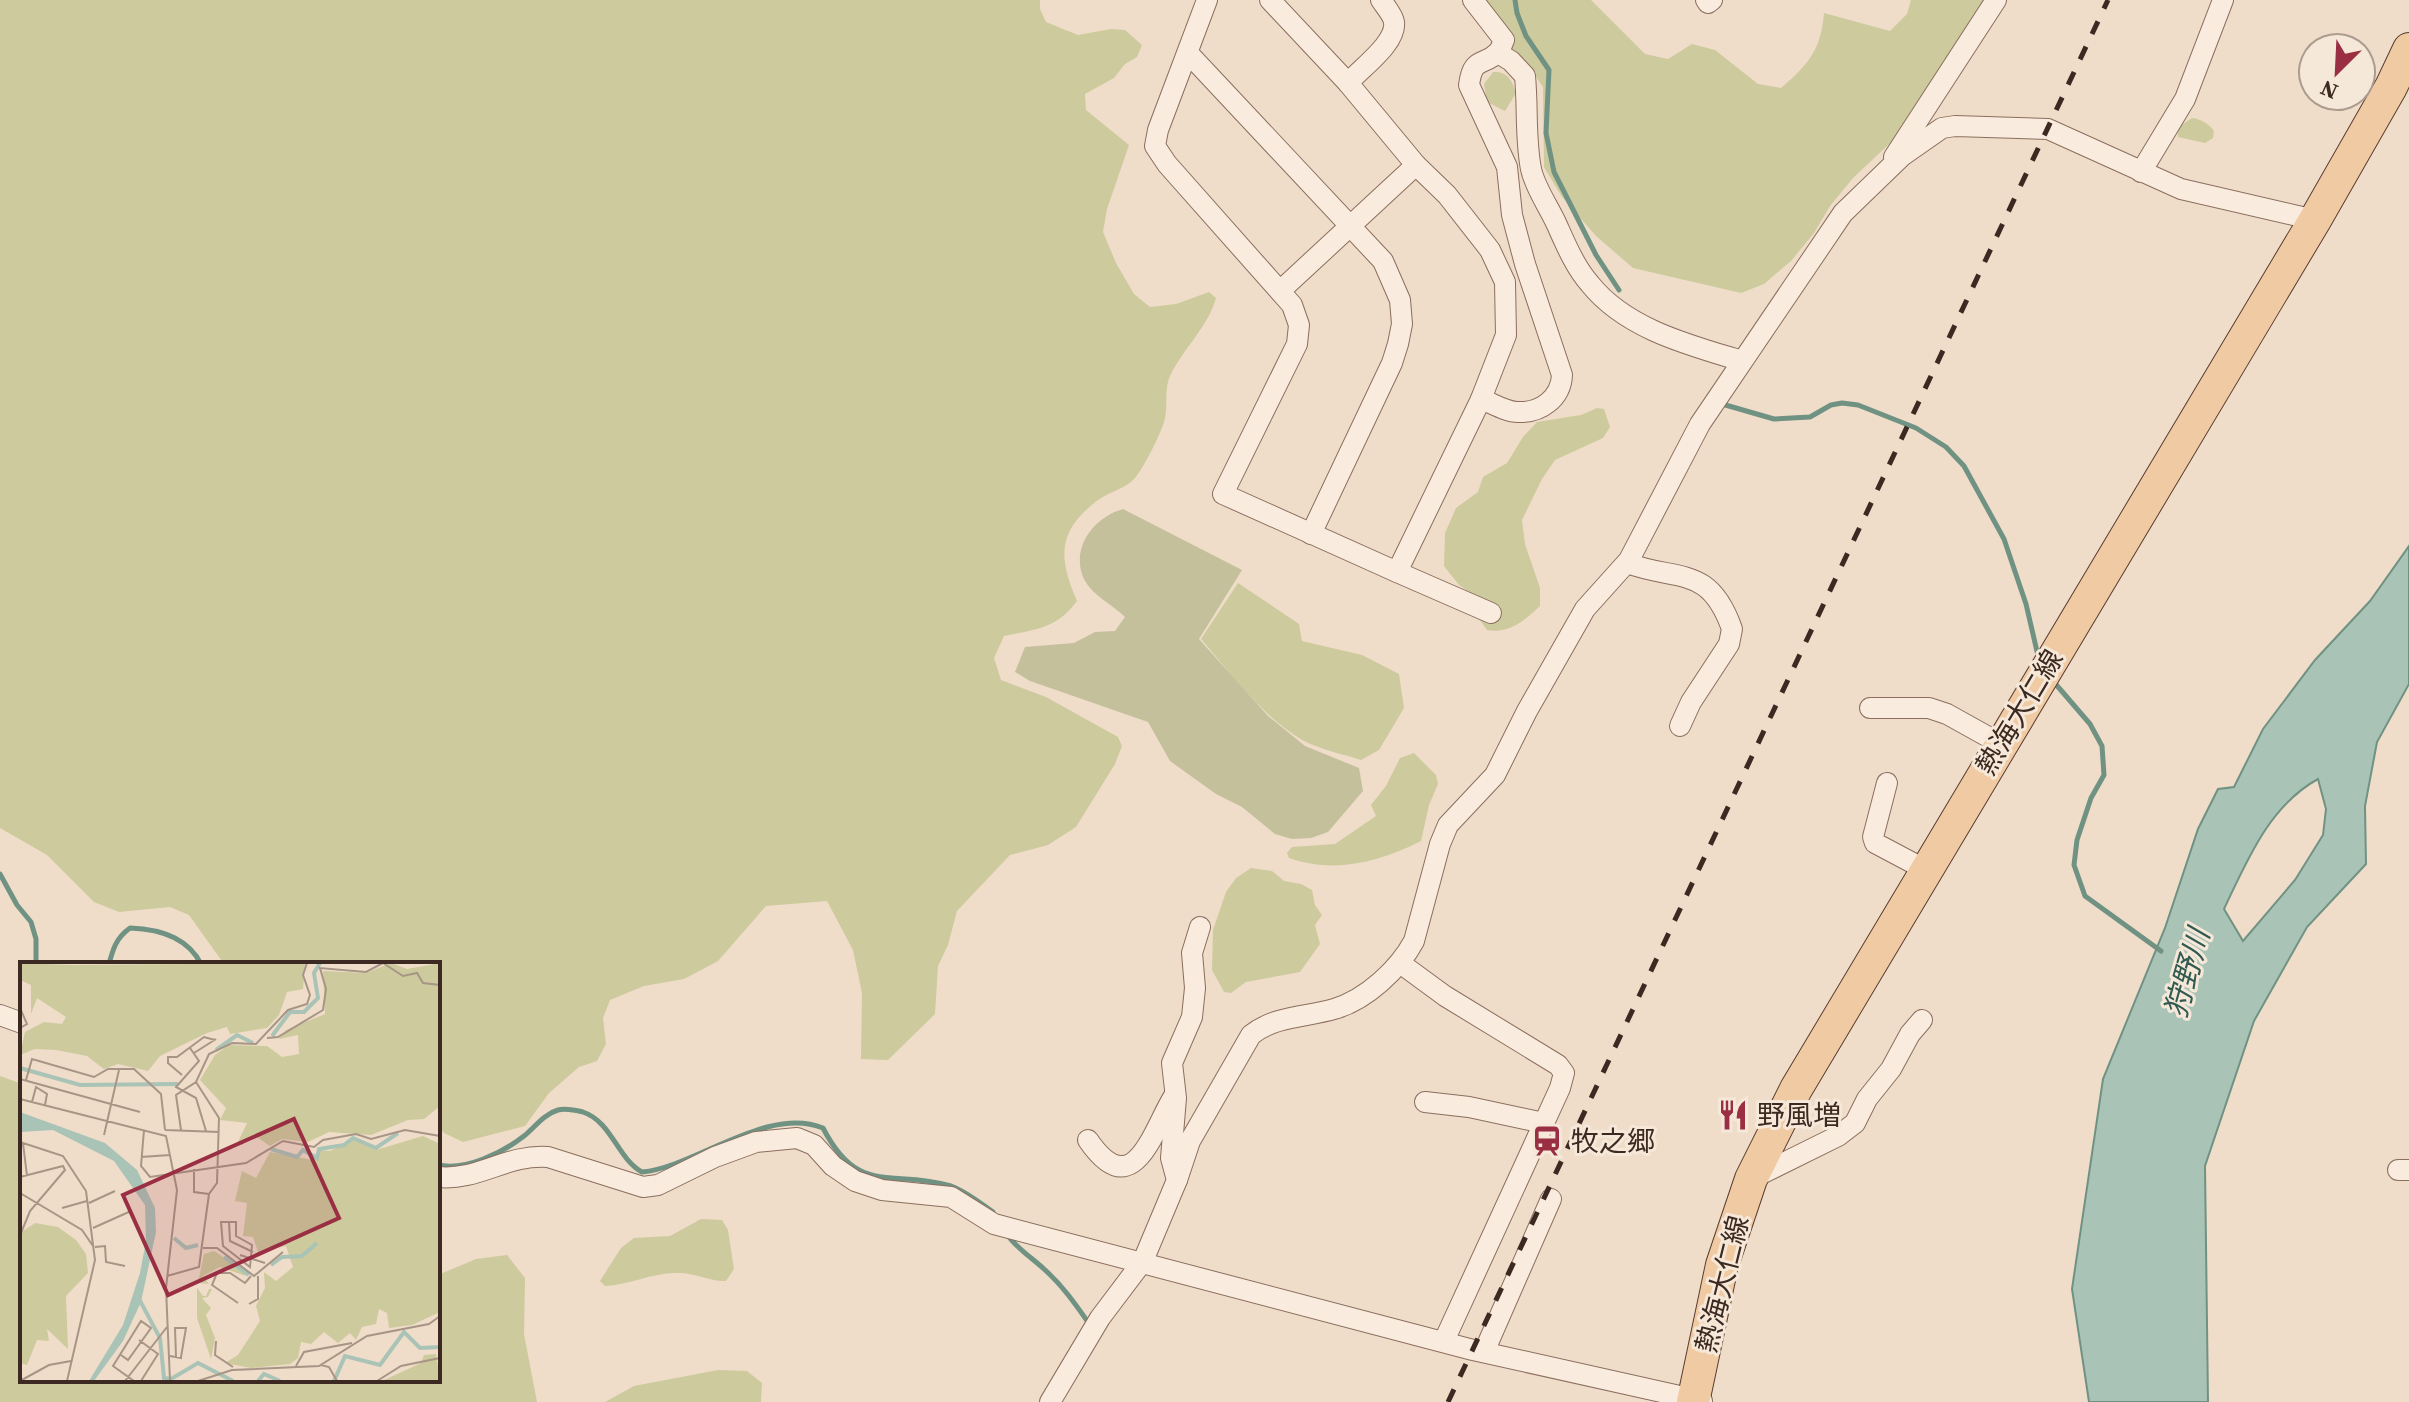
<svg xmlns="http://www.w3.org/2000/svg" width="2409" height="1402" font-family="'Source Serif 4','Noto Sans JP',serif">
<style>
.green{fill:#cdca9d}
.cemetery{fill:#c3c09b}
.water{fill:#aac3b7;stroke:#709283;stroke-width:2;fill-rule:evenodd}
.lines{fill:none;stroke-linecap:round;stroke-linejoin:round}
.stream{stroke:#709283;stroke-width:5}
.street-casing{stroke:#8b6e5e;stroke-width:22}
.primary-casing{stroke:#593d31;stroke-width:34}
.street{stroke:#f9ebdd;stroke-width:20}
.primary{stroke:#f0caa3;stroke-width:32}
.rail{stroke:#3c2921;stroke-width:5;stroke-dasharray:14 14;stroke-linecap:butt}
.labels{text-anchor:middle;dominant-baseline:central;stroke-width:6;stroke-linejoin:round;paint-order:stroke}
.street-label{font-size:28px;fill:#3c2921;stroke:#f6e8d9}
.poi-label{font-size:28px;fill:#3c2921;stroke:#f6e8d9;text-anchor:start}
.water-label{font-size:30px;font-style:italic;fill:#315b51;stroke:#f6e8d9}
.inset-river{fill:none;stroke:#aac3b7;stroke-width:4}
.inset-road{fill:none;stroke:#a79586;stroke-width:2}
.view{fill:#9a2e42;fill-opacity:0.15;stroke:#9a2e42;stroke-width:4}
.inset-edge{fill:none;stroke:#3c2921;stroke-width:4}
</style>
<rect width="100%" height="100%" fill="#efddc9"/>
<g class="green">
<path d="M0,0H1040V9L1046,22L1078,35L1111,29L1125,30L1142,45L1137,57L1125,64L1114,78L1085,94L1086,110L1129,145L1107,209L1103,232L1116,263L1134,294L1150,307L1176,304L1209,292L1216,298C1208,327 1183,349 1170,376C1164,389 1168,405 1165,418C1163,430 1143,469 1135,478C1127,488 1109,492 1098,500C1057,531 1058,557 1077,601C1056,629 1037,629 1004,636L994,658L1001,680L1046,697L1118,737L1122,746L1115,764L1076,827L1048,845L1010,855L957,911L948,945L938,966L935,1014L888,1060L861,1059L862,993L853,950L827,901L766,906L718,961L684,979L644,986L610,1000L603,1018L606,1044L597,1061L579,1067L549,1093L525,1126L463,1142L444,1133L438,1124V964H224L189,915L170,907L119,912L94,902L47,855L0,828Z"/>
<path d="M1470,0H1591L1645,54L1668,59L1692,44L1715,50L1758,84L1781,88C1808,65 1821,50 1824,13L1890,31L1907,14L1911,0H1987L1905,129L1853,178L1830,206L1814,233L1791,261L1764,284L1741,293L1633,268L1596,236L1562,197L1544,167L1543,87L1529,66L1506,52L1476,21Z"/>
<path d="M1493,72C1508,71 1512,81 1516,93L1505,111L1487,102L1484,84Z"/>
<path d="M2192,118C2201,119 2209,124 2214,131L2213,138L2205,143L2178,137L2177,128Z"/>
<path d="M1597,408L1604,409L1610,427L1603,438L1555,460L1542,479L1522,520L1525,544L1540,588V606C1524,621 1509,634 1487,630L1477,616L1476,597L1459,585L1444,566L1445,533L1456,508L1478,492L1483,477L1507,463L1523,437L1537,422L1581,415Z"/>
<path d="M1238,583L1299,624L1302,641L1362,655L1399,674L1404,708L1379,750L1361,760C1342,754 1319,749 1302,740C1262,716 1231,674 1201,639Z"/>
<path d="M1414,753L1436,775L1438,784L1429,805L1421,841C1380,862 1334,874 1289,858L1287,853L1292,847L1335,844L1376,816L1371,805L1386,786L1400,758Z"/>
<path d="M1251,868L1272,871L1284,881L1301,884L1312,890L1315,905L1322,915L1315,925L1320,944L1300,972L1246,982L1231,993L1224,992L1212,970L1213,930L1226,892L1236,878Z"/>
<path d="M0,1076L22,1084V1380H438V1275L476,1259L507,1255L525,1278L524,1334L537,1402H0Z"/>
<path d="M701,1219L722,1220L728,1230L734,1269L726,1281C710,1282 695,1272 675,1273C652,1273 629,1285 605,1286L600,1281L621,1248L634,1238L670,1236Z"/>
<path d="M718,1370L747,1371L762,1383L761,1402H605L634,1386Z"/>
</g>
<path class="cemetery" d="M1123,509L1242,570L1199,639L1268,716L1305,746L1359,768L1363,791L1328,832L1311,838L1292,839L1275,834L1242,807L1216,794L1170,761L1148,722L1030,681L1015,672L1025,647L1074,643L1095,632L1115,631L1125,617C1113,605 1090,594 1083,577C1071,546 1095,517 1123,509Z"/>
<path class="water" d="M2409,546V684L2377,742L2365,806L2366,864L2307,927L2254,1021L2205,1166L2208,1402H2089L2072,1289L2103,1079L2165,928L2198,829L2218,789L2234,787L2263,729L2315,660L2370,601ZM2318,779L2326,809L2323,835L2295,880L2243,941L2224,909C2247,861 2269,806 2318,779Z"/>
<g class="lines">
<g class="stream">
<path d="M1515,0L1517,13L1526,36L1549,70L1546,133L1554,172L1596,255L1619,290"/>
<path d="M1722,404L1774,419L1810,417L1831,405L1842,403L1858,405L1916,428L1946,447L1964,466L2004,539L2026,604L2039,660"/>
<path d="M2053,681L2090,724L2102,746L2104,775L2091,798L2077,840L2074,865L2085,896L2161,951"/>
<path d="M0,874L17,905L31,922L36,939V964"/>
<path d="M109,964C113,949 116,938 130,928C158,929 187,936 201,964"/>
<path d="M438,1165C466,1171 502,1153 524,1136C535,1127 544,1114 558,1110C565,1108 575,1110 583,1112C612,1122 617,1158 642,1172C696,1167 767,1105 823,1128C859,1198 892,1168 951,1186C965,1191 981,1203 993,1212"/>
<path d="M1006,1233C1016,1248 1031,1257 1044,1269C1063,1286 1076,1305 1090,1325"/>
</g>
<g class="street-casing">
<g id="street">
<path d="M1207,0L1158,130L1155,146L1167,164L1292,305L1299,325L1297,344L1223,494L1397,572L1481,399L1506,335L1505,282L1490,250L1447,195L1416,165L1348,83C1361,68 1397,43 1394,22C1393,15 1385,6 1381,0"/>
<path d="M1270,0L1348,83"/>
<path d="M1473,0L1504,40C1502,44 1501,49 1498,52C1484,67 1473,55 1469,85L1507,167L1512,215L1525,264L1562,375C1561,398 1541,413 1518,412C1506,412 1492,403 1481,399"/>
<path d="M1706,0L1708,3L1712,0"/>
<path d="M1188,53L1383,261L1400,300L1402,324L1398,344L1392,363L1311,534"/>
<path d="M1498,53L1511,61L1525,76C1528,107 1525,138 1531,169C1535,188 1549,207 1557,225C1566,245 1575,267 1590,284C1626,329 1689,345 1742,361"/>
<path d="M1894,157L1996,0"/>
<path d="M2141,172L2185,99L2223,0"/>
<path d="M1280,291L1416,165"/>
<path d="M1627,563C1678,582 1709,564 1732,629L1729,644L1691,702L1680,726"/>
<path d="M1397,572L1491,613"/>
<path d="M1870,708H1929L1947,714L2001,744"/>
<path d="M1887,783L1873,837L1875,843L1926,870"/>
<path d="M1400,963L1445,996L1558,1065L1564,1073L1560,1088L1444,1341"/>
<path d="M0,1015L22,1023"/>
<path d="M1425,1102L1469,1107L1544,1123"/>
<path d="M1088,1140C1134,1207 1153,1129 1174,1096"/>
<path d="M2398,1170H2409"/>
<path d="M438,1177C479,1181 506,1154 548,1157L643,1187L658,1185L715,1157L756,1142L797,1138L814,1145L833,1166L855,1181L882,1190L951,1197L994,1224L1473,1350L1702,1401"/>
<path d="M1753,1178L1838,1136L1855,1123L1867,1099L1891,1069L1910,1034L1922,1020"/>
<path d="M1177,1180L1171,1158L1176,1098L1172,1063L1192,1017L1195,988L1192,953L1200,927"/>
<path d="M1484,1352L1551,1199"/>
<path d="M1050,1402L1100,1318L1143,1261L1177,1180L1190,1141L1251,1035C1274,1016 1307,1017 1334,1009C1366,1000 1399,969 1414,941L1440,844L1448,825L1495,775L1527,711L1585,609L1629,560L1700,424L1843,213L1902,156L1942,128L1955,126L2048,129L2181,189L2315,220"/>
</g>
</g>
<g class="primary-casing">
<path id="primary" d="M1693,1402L1722,1265L1751,1179L1796,1089L2315,220L2391,87L2409,49"/>
</g>
<use href="#street" class="street"/>
<use href="#primary" class="primary"/>
<path class="rail" d="M1448,1402L2108,0"/>
</g>
<defs>
<g id="restaurant-bare" transform="scale(2.4)"><path d="M-5-6h1v4h1v-4h1v4h1v-4h1v5L-1.5 .5V6h-2V.5L-5-1ZM5-6V6H3V1.5H1.5Q1.5-4 5-6Z" fill="#9a2e42" stroke="#f6e8d9" stroke-width="2.5" paint-order="stroke"/></g>
<g id="station-bare" transform="scale(2.4)"><path d="M-3-6H3Q5-6 5-4V2Q5 4 3 4L4.5 6H3L1.5 4h-3L-3 6H-4.5L-3 4Q-5 4-5 2V-4Q-5-6-3-6ZM-3.5-4v3h7v-3ZM-3.5 1v1.5H-2V1ZM2 1v1.5H3.5V1Z" fill="#9a2e42" stroke="#f6e8d9" stroke-width="2.5" paint-order="stroke"/></g>
</defs>
<g fill-rule="evenodd">
<use href="#restaurant-bare" x="1733" y="1115"/>
<use href="#station-bare" x="1547" y="1141"/>
</g>
<g class="labels">
<g class="street-label">
<text transform="translate(2019 712) rotate(-59)">熱海大仁線</text>
<text transform="translate(1722 1284) rotate(-76)">熱海大仁線</text>
</g>
<g class="poi-label">
<text x="1757" y="1115">野風増</text>
<text x="1571" y="1141">牧之郷</text>
</g>
<g class="water-label">
<text transform="translate(2187 973) rotate(-74)">狩野川</text>
</g>
</g>
<g transform="translate(20 962)">
<rect width="420" height="420" fill="#efddc9"/>
<path d="M0,1L51,3L285,1L283,27L267,30L259,53L247,66L210,72L207,65L187,71L140,94L128,109L98,102L84,107L67,94L36,88L15,87L0,93L5,70L24,60L42,62L46,55L17,36L11,52V23L0,18ZM371,1L387,7L420,1V144L404,157L388,158L351,173L309,170L288,180L262,177L250,184L234,173L222,183L218,180L227,161L200,158L206,146L180,118L195,93L209,83L247,84L262,95L279,92L278,73L259,77L266,68L305,52L303,9L346,11ZM403,174L420,182V350L392,363L369,366L367,351L359,347L356,362L342,365L336,378L330,371L318,381L304,370L291,382L281,380L278,396L270,402L231,406L205,401L218,393L240,359L236,344L245,326L244,310L256,319L273,305L266,284L238,290L233,275L223,274L227,241L215,239L222,209L236,216L250,190L293,198L300,188L310,189L334,177L356,188ZM15,261L38,265L56,278L66,292L68,311L46,334L48,387L27,367L29,379L17,378L7,403L0,401V271ZM194,289L222,307L226,314L200,305L183,314L189,322L178,321L184,292ZM177,326L183,334H186L189,327H192L188,335L182,336L191,346L186,353L195,376L191,397L177,356ZM416,392L420,419H362L401,401L404,393Z" fill="#cdca9d"/>
<path d="M0,150L85,181L117,208L135,246L136,270L121,340L103,379L74,419H69L103,363L120,311L126,279L125,243L94,199L33,168L0,170Z" fill="#aac3b7"/>
<path class="inset-river" d="M252,74L270,50H284L298,36L294,11L300,1M196,88L217,73L233,81M0,106L60,123L158,122M251,187L277,195L283,188L297,196L299,187L324,183L333,176L356,186L378,171M154,276L166,286L178,283M204,295L229,313M251,303L262,295L282,294L297,281M118,335L140,376L144,416L151,417L178,401L213,419M238,419L244,412L260,419M314,419L325,394L360,403L384,370L400,386L420,385"/>
<path class="inset-road" d="M363,1L383,14L397,11L403,21L420,23M0,46L7,62L0,66M247,76L258,75L303,48L306,27L300,6L346,10L363,1M170,86L179,99L156,125L176,136L186,169M174,91L196,77M162,113L148,101V95H157L184,75L195,78M0,117L120,150M6,118L12,97L74,115L88,107H114L141,132L145,168M0,137L146,174L157,228L146,326L150,419M12,140L16,125L27,132L25,143M124,168L121,204L130,215L226,201L263,179L294,185L303,178L336,172L351,177L385,168L420,174M145,168L199,170M161,168L156,133L176,120L189,92L212,81L236,82L268,48L287,42L290,33L283,13L287,1M84,173L99,108M0,180L43,194L66,229L75,298L47,419M3,181L7,214M121,195L150,193M174,207V230L189,232M0,215L43,204L45,208L10,249L1,271M0,231L62,268L73,284M69,241L95,229M42,246L67,239M201,260H216V274L232,283L230,305L203,284ZM209,260L210,279L233,290M73,266L111,249M75,285L85,284L86,300L105,304M183,286H197L234,314L263,290M220,293L245,301M147,314L179,305L189,232L197,221L199,156L176,120M218,341L192,323L197,311H210L225,321L231,314M229,342L238,337V314M119,378L138,392L121,419M196,379L195,393L213,405M101,393L108,398L131,366L121,359L93,404L114,419M150,394L161,396V395L166,366H155L156,395M301,403L309,405L317,419M276,404L284,390L332,381M0,419L29,403L51,399M105,419L147,365M178,419L212,408L299,404L347,374L409,362L420,354M357,419L381,404L420,396"/>
<path class="view" d="M274,157L319,256L148,333L103,233Z"/>
<rect width="420" height="420" class="inset-edge"/>
</g>
<g transform="translate(2337 72) rotate(204)"><circle r="38" fill="#f6e8d9" stroke="#ac9c8f" stroke-width="2"/>
<path d="M0-6L14 30L0 20L-14 30Z" fill="#9a2e42"/>
<text y="-12" font-size="22" font-weight="bold" text-anchor="middle" fill="#3c2921">N</text>
</g>
</svg>
